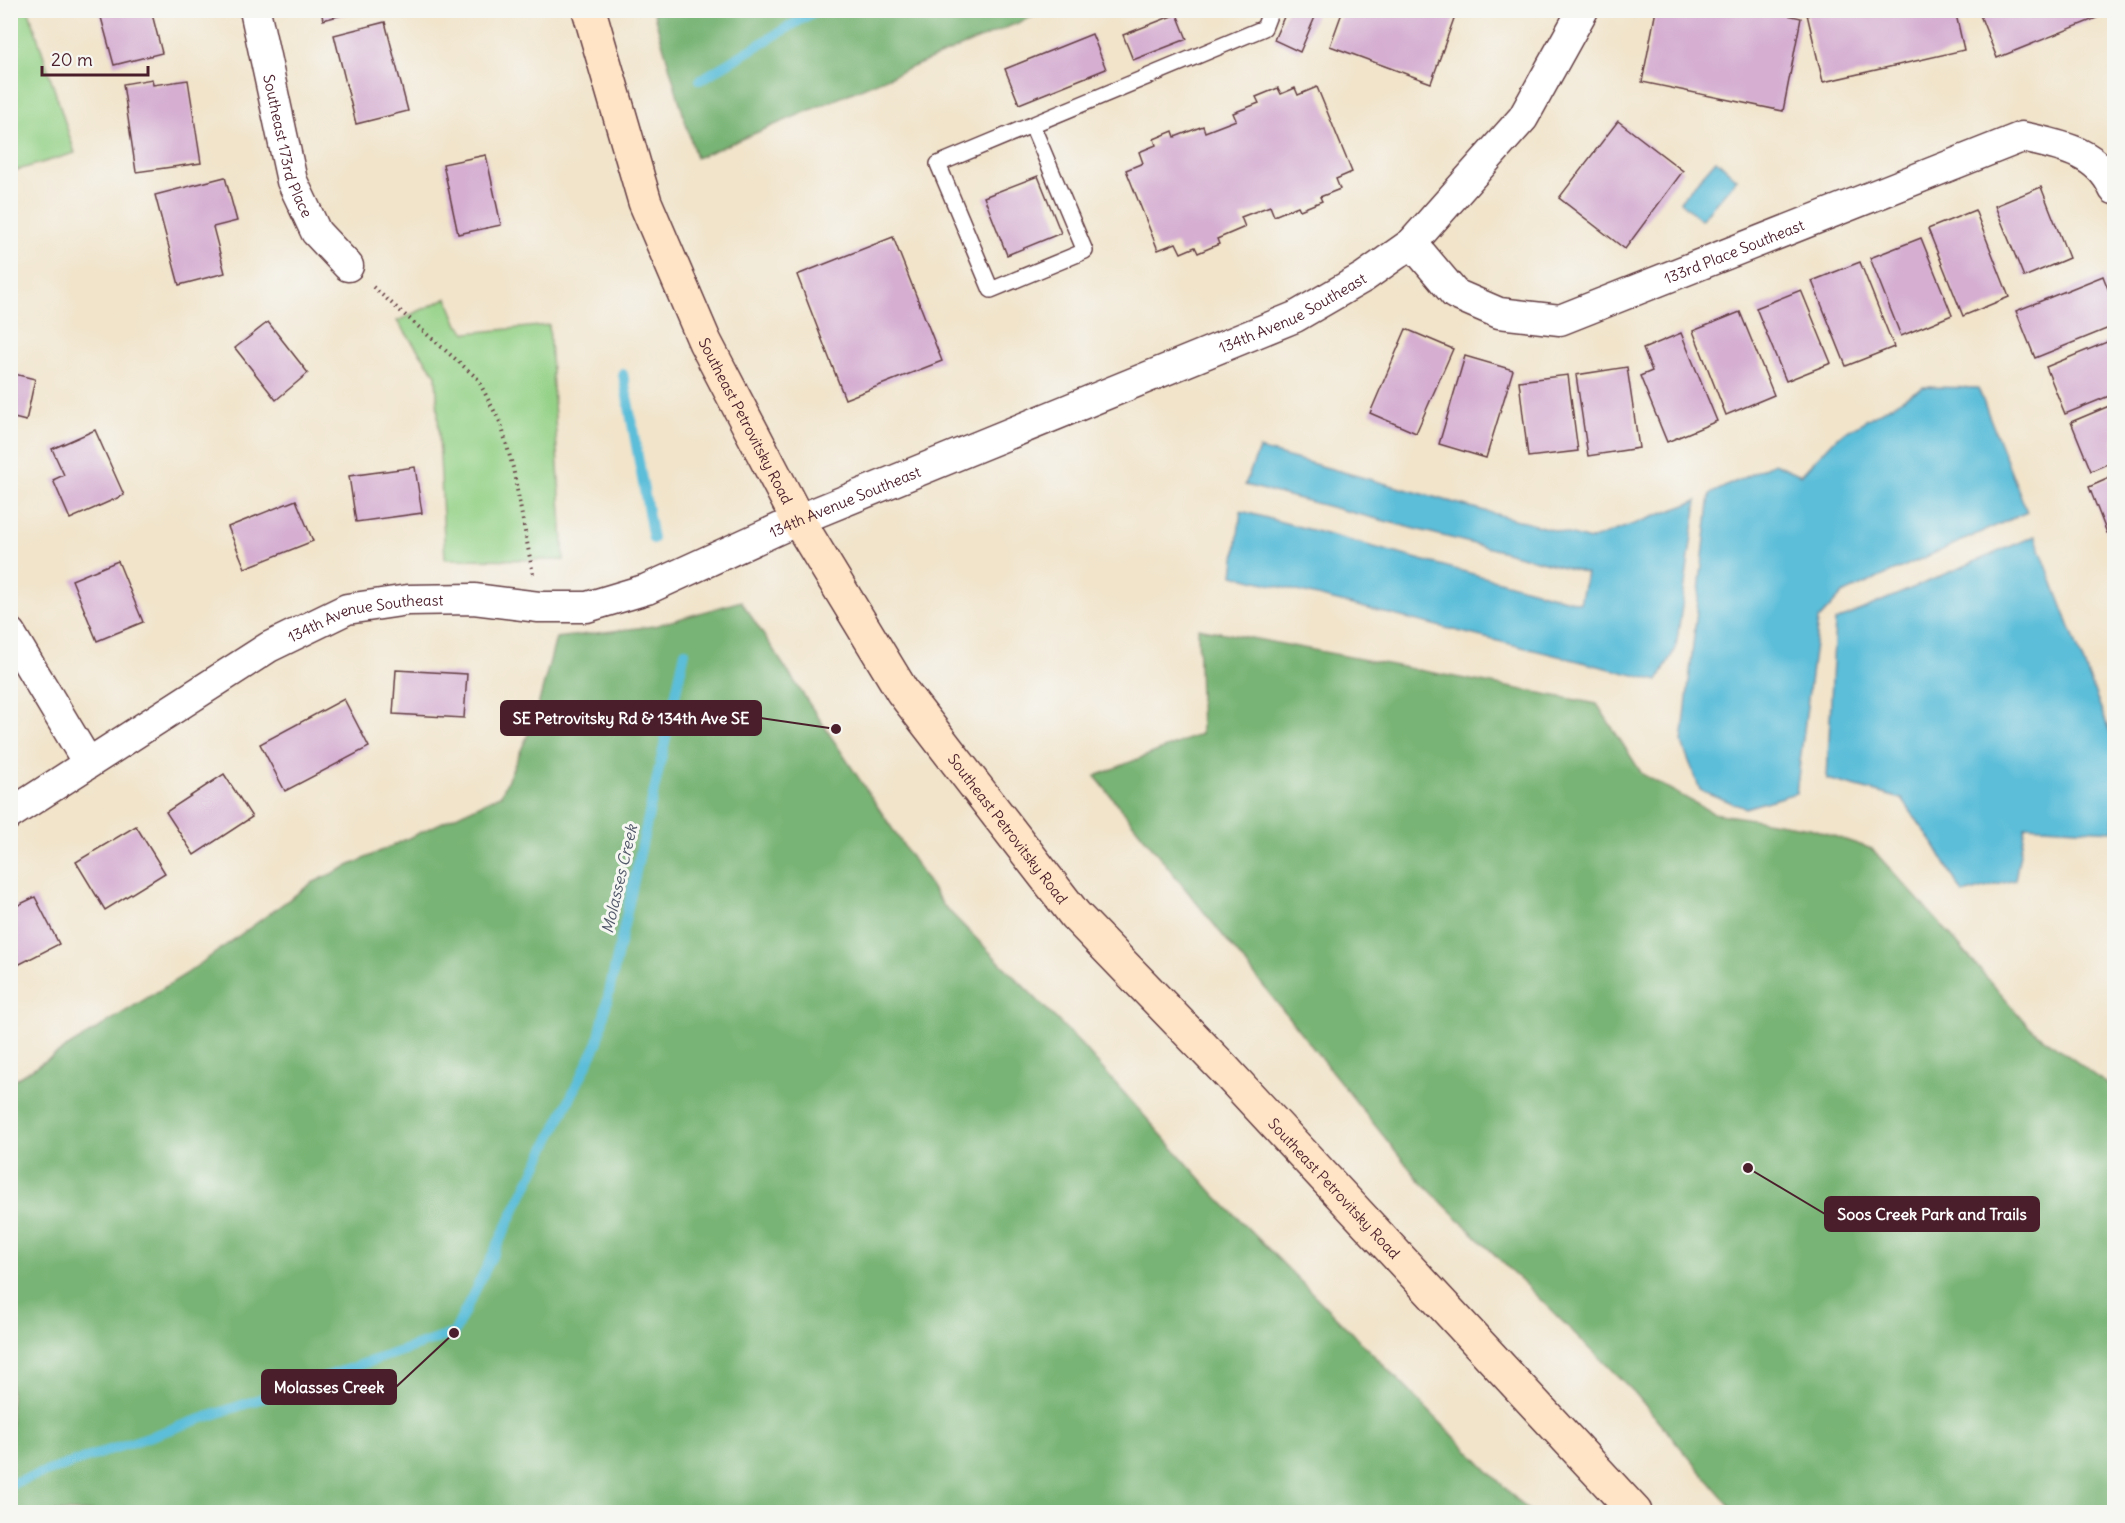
<svg xmlns="http://www.w3.org/2000/svg" width="2125" height="1523" font-family="Delius,sans-serif">
<style>
.green{fill:#95d288;stroke:#70785a;stroke-width:1.5}
.forest{fill:#78b474;stroke:#616a50;stroke-width:1.5}
.water{fill:#5bbed9;stroke:#526e82;stroke-width:1.5}
.lines{fill:none;stroke-linecap:round;stroke-linejoin:round}
.stream{stroke:#5bbed9;stroke-width:10}
.building{fill:#d5aed1}
.lane-casing{stroke:#633d43;stroke-width:18}
.street-casing{stroke:#633d43;stroke-width:33}
.secondary-casing{stroke:#633d43;stroke-width:36}
.path{stroke:#633d43;stroke-width:4;stroke-dasharray:1.5 4.5;stroke-linecap:butt}
.lane{stroke:#fff;stroke-width:15}
.street{stroke:#fff;stroke-width:30}
.secondary{stroke:#ffe4c6;stroke-width:33}
.labels{text-anchor:middle;dominant-baseline:central;stroke-width:6;stroke-linejoin:round;paint-order:stroke}
.street-label{font-size:15px;fill:#4a1f2b;stroke:#f6f6f2}
.water-label{font-size:16px;font-style:italic;fill:#505768;stroke:#f6f6f2}
.leader{fill:none;stroke:#4a1f2b;stroke-width:2}
.callout-dot{fill:#4a1f2b;stroke:#f6f6f2;stroke-width:2}
.callout{fill:#4a1f2b;stroke:#4a1f2b;stroke-width:2}
.callout-label{font-size:16px;text-anchor:middle;font-weight:bold;fill:#fff}
</style>
<rect width="100%" height="100%" fill="#f6f6f2"/>
<filter id="ink" filterUnits="userSpaceOnUse"><feTurbulence type="fractalNoise" baseFrequency=".0167" numOctaves="2"/><feDisplacementMap in="SourceGraphic" scale="12" xChannelSelector="R" yChannelSelector="G"/><feConvolveMatrix kernelMatrix="1 2 1 2 8 2 1 2 1" color-interpolation-filters="sRGB"/></filter>
<filter id="wash" filterUnits="userSpaceOnUse"><feTurbulence type="fractalNoise" baseFrequency=".008" numOctaves="4" result="noise"/><feDisplacementMap in="SourceGraphic" scale="24" xChannelSelector="R" yChannelSelector="G"/><feGaussianBlur stdDeviation="1.35" result="paint"/><feColorMatrix in="noise" values="0 0 0 0 0 0 0 0 0 0 0 0 0 0 0 0 0 1.4 0 .05"/><feComposite in="paint" operator="in"/></filter>
<g filter="url(#wash)">
<rect width="100%" height="100%" fill="#f1e4cb"/>
<g class="green">
<path d="M11,10L29,11L75,153L11,172Z"/>
<path d="M447,298L458,325L467,333L549,325L564,560L445,559L436,375L397,321Z"/>
</g>
<g class="forest">
<path d="M653,11V10L1036,11L1032,17L696,158Z"/>
<path d="M741,601L943,905L1075,1038L1216,1196L1529,1512H11V1082L186,974L312,883L501,795L534,721L556,638L654,626Z"/>
<path d="M1198,628L1597,704L1642,774L1713,813L1810,828L1872,849L1945,929L2030,1028L2114,1089V1512H1735L1634,1392L1418,1179L1095,776L1201,734Z"/>
</g>
<g class="water">
<path d="M1716,160L1737,179L1701,220L1680,201Z"/>
<path d="M1923,387L1978,388L2027,512L1842,594L1818,620L1796,793L1745,808L1700,790L1682,743L1710,494L1774,463L1801,475L1837,437Z"/>
<path d="M1259,449L1590,540L1697,501L1676,647L1658,681L1233,575L1241,511L1580,603L1587,573L1245,485Z"/>
<path d="M2035,536L2114,743V831L2025,826L2015,880L1963,894L1933,843L1902,799L1827,779L1835,621Z"/>
</g>
<g class="lines">
<g class="stream">
<path d="M700,80L817,10"/>
<path d="M623,374L653,539"/>
<path d="M10,1484L454,1333L598,1042L685,652"/>
</g>
</g>
<g id="blocks">
<g class="building">
<path d="M99,10H151L162,53L114,65Z"/>
<path d="M321,10H357V11L323,20Z"/>
<path d="M1287,10H1318L1300,52L1274,40Z"/>
<path d="M1343,10H1457L1431,83L1330,46Z"/>
<path d="M1656,10H1765L1801,18L1783,111L1642,82Z"/>
<path d="M1806,10H1955L1964,50L1823,82Z"/>
<path d="M1978,10H2114V11L1997,58Z"/>
<path d="M1177,14L1187,39L1133,60L1123,35Z"/>
<path d="M385,22L408,111L356,124L334,35Z"/>
<path d="M1092,34L1106,69L1019,104L1005,69Z"/>
<path d="M152,79L153,85L188,80L201,163L136,172L123,84Z"/>
<path d="M1317,87L1352,172L1336,179L1340,189L1320,197L1322,201L1300,210L1298,206L1274,216L1270,206L1241,217L1245,227L1217,239L1219,244L1198,253L1195,247L1181,253L1176,243L1158,250L1126,170L1143,163L1139,152L1156,145L1154,139L1173,131L1175,137L1203,126L1205,132L1236,120L1233,113L1259,103L1256,97L1278,88L1281,94L1295,88L1298,95Z"/>
<path d="M1618,121L1683,171L1625,249L1559,198Z"/>
<path d="M486,155L501,225L458,234L443,164Z"/>
<path d="M1038,176L1061,233L1007,255L984,197Z"/>
<path d="M225,177L237,221L213,227L225,273L179,285L155,195Z"/>
<path d="M2041,187L2069,258L2024,277L1995,206Z"/>
<path d="M1975,210L2009,297L1963,316L1928,229Z"/>
<path d="M893,237L942,361L845,399L797,275Z"/>
<path d="M1921,238L1952,315L1901,336L1870,258Z"/>
<path d="M1860,262L1894,347L1846,366L1812,281Z"/>
<path d="M2103,276L2114,304V326L2035,358L2016,311Z"/>
<path d="M1801,290L1831,363L1786,381L1756,308Z"/>
<path d="M1740,312L1774,395L1726,415L1693,331Z"/>
<path d="M268,322L308,373L276,400L235,348Z"/>
<path d="M1406,329L1453,349L1416,433L1370,413Z"/>
<path d="M1681,333L1717,421L1667,442L1640,376L1652,371L1643,349Z"/>
<path d="M2114,339V394L2065,414L2046,367Z"/>
<path d="M1465,356L1513,370L1486,458L1439,444Z"/>
<path d="M1627,367L1639,448L1588,456L1576,375Z"/>
<path d="M10,373L35,379L26,421L10,417Z"/>
<path d="M1568,375L1578,451L1528,457L1519,381Z"/>
<path d="M2114,404V461L2091,471L2071,422Z"/>
<path d="M95,430L124,495L70,519L53,480L64,475L52,449Z"/>
<path d="M415,467L422,513L356,522L349,476Z"/>
<path d="M2114,476V530L2107,533L2089,487Z"/>
<path d="M296,500L313,541L245,568L228,527Z"/>
<path d="M118,561L143,622L97,641L72,580Z"/>
<path d="M396,670L467,674L464,718L393,714Z"/>
<path d="M344,699L369,747L285,791L260,744Z"/>
<path d="M224,774L252,817L194,855L166,812Z"/>
<path d="M136,826L165,873L105,910L76,862Z"/>
<path d="M35,897L59,944L10,969V909Z"/>
</g>
</g>
</g>
<g filter="url(#ink)">
<use href="#blocks" fill-opacity="0" stroke="#633d43" stroke-width="1.5"/>
<g class="lines">
<g class="lane-casing">
<path id="lane" d="M1032,125L1085,251L991,290L938,164L1264,28L1271,10"/>
</g>
<g class="street-casing">
<g id="street">
<path id="s1" d="M255,10L292,181L316,232L348,266"/>
<path id="s2" d="M1412,243L1455,294L1499,313L1560,320L2022,137C2057,145 2098,151 2114,189"/>
<path d="M10,633L88,763"/>
<path id="s3" d="M10,814L269,647L347,609L408,600L474,599L539,607H587L647,589L798,520L1295,317L1364,277L1412,243L1523,118L1583,10"/>
</g>
</g>
<g class="secondary-casing">
<g id="secondary">
<path id="s4" d="M589,10L645,202L705,342L798,520L902,691L1075,915L1223,1068L1635,1512"/>
</g>
</g>
<path class="path" d="M373,287L477,378L501,424L513,468L533,574"/>
<use href="#lane" class="lane"/>
<use href="#street" class="street"/>
<use href="#secondary" class="secondary"/>
</g>
</g>
<g class="labels">
<g class="street-label">
<text stroke="none"><textPath href="#s1" startOffset="140">Southeast 173rd Place</textPath></text>
<text stroke="none"><textPath href="#s2" startOffset="363">133rd Place Southeast</textPath></text>
<text stroke="none"><textPath href="#s3" startOffset="1401">134th Avenue Southeast</textPath></text>
<text stroke="none"><textPath href="#s4" startOffset="441">Southeast Petrovitsky Road</textPath></text>
<text stroke="none"><textPath href="#s3" startOffset="915">134th Avenue Southeast</textPath></text>
<text stroke="none"><textPath href="#s3" startOffset="411">134th Avenue Southeast</textPath></text>
<text stroke="none"><textPath href="#s4" startOffset="927">Southeast Petrovitsky Road</textPath></text>
<text stroke="none"><textPath href="#s4" startOffset="1413">Southeast Petrovitsky Road</textPath></text>
</g>
<g class="water-label">
<text transform="translate(619 879) rotate(-77)">Molasses Creek</text>
</g>
</g>
<path class="leader" d="M836 729L761 718M1748 1168L1825 1214M454 1333L396 1387"/>
<g class="callout-dot">
<circle cx="836" cy="729" r="6"/>
<circle cx="1748" cy="1168" r="6"/>
<circle cx="454" cy="1333" r="6"/>
</g>
<g class="callout">
<rect x="501" y="701" width="260" height="34" rx="6"/>
<rect x="1825" y="1197" width="214" height="34" rx="6"/>
<rect x="262" y="1370" width="134" height="34" rx="6"/>
</g>
<g class="callout-label">
<text x="631" y="724">SE Petrovitsky Rd &amp; 134th Ave SE</text>
<text x="1932" y="1220">Soos Creek Park and Trails</text>
<text x="329" y="1393">Molasses Creek</text>
</g>
<rect width="2125" height="1523" fill="none" stroke="#f6f6f2" stroke-width="36"/>
<path d="M42 66v9h106v-9" fill="none" stroke="#4a1f2b" stroke-width="3"/>
<text x="51" y="66" font-size="18" fill="#4a1f2b" stroke="#f6f6f2" stroke-width="4.5" paint-order="stroke">20 m</text>
</svg>
